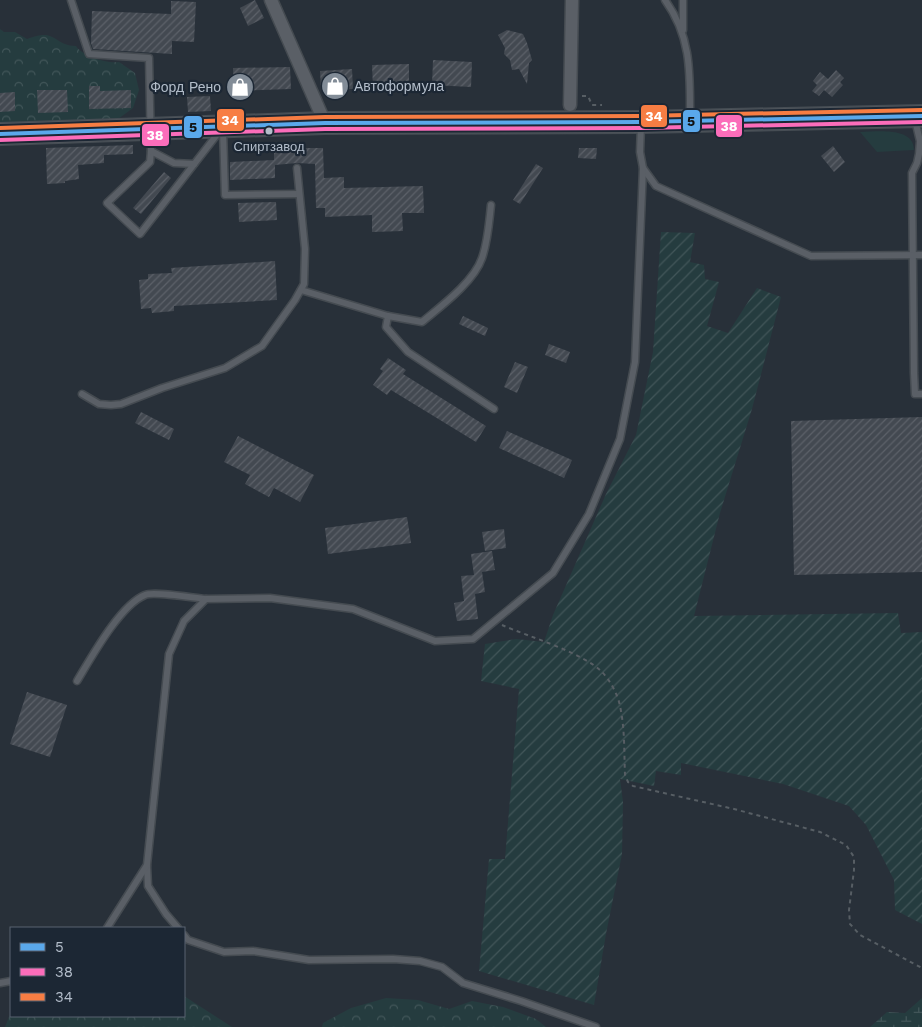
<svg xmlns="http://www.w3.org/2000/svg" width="922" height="1027" font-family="'Work Sans',sans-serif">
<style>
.grass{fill:#253c3f}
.forest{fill:url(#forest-crowns)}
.wetland{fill:url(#wetland-marsh)}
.garden{fill:url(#garden-furrows)}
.building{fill:url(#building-hatch)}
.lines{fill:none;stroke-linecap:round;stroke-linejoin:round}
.service-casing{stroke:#454b51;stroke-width:9}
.minor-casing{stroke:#454b51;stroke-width:15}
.trunk-casing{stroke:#464d54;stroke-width:24}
.path{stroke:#575e64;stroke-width:2;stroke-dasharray:4 4;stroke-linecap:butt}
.service{stroke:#5a5f66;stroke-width:6}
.minor{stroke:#5a5f66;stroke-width:12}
.trunk{stroke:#5b5f64;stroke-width:21}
.bus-1-casing{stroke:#1c2734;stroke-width:8}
.bus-2-casing{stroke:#1c2734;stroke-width:8}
.bus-3-casing{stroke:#1c2734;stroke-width:8}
.bus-1{stroke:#5aa8eb;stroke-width:4}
.bus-2{stroke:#fb6dba;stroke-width:4}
.bus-3{stroke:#f77d43;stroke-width:4}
.bus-dot{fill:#b3bdca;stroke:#1c2734;stroke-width:2}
.labels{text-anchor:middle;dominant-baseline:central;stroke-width:4.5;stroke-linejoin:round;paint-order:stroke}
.bus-label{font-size:13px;fill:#b3bdca;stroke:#1c2734}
.poi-label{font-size:14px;fill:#b3bdca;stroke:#1c2734;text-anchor:start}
.line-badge{stroke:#1c2734;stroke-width:2}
.badge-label{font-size:14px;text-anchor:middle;font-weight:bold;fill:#fff}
.pale-badge-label{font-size:14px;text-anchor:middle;font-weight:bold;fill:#111}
</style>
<defs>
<pattern id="forest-crowns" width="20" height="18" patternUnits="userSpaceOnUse" patternTransform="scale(1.25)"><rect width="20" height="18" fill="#253c3f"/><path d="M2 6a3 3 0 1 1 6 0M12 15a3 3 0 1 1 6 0" fill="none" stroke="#425659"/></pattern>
<pattern id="wetland-marsh" width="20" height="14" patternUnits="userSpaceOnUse" patternTransform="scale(1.25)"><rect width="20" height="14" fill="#253c3f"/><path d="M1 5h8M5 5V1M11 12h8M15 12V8" fill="none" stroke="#425659"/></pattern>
<pattern id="garden-furrows" width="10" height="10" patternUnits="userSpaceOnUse" patternTransform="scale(1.25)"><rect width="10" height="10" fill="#253c3f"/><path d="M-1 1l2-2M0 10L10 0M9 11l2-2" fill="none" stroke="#425659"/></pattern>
<pattern id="building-hatch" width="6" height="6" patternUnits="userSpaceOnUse" patternTransform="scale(1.25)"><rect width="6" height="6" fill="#434951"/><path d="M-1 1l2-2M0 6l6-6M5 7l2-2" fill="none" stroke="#5c6169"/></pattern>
</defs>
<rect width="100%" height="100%" fill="#283039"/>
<path class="grass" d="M860,132C875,132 914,126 914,150L877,152Z"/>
<g class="forest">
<path d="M0,29L4,32H15L27,39C57,27 52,45 76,46C82,56 107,64 119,62L135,73L139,90L133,108L118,119L0,123Z"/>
<path d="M184,996L232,1027H5L11,1012V1016H184Z"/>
<path d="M386,998L418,1000L449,1009L472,1001L503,1007L536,1019L546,1027H322L323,1023L351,1008Z"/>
</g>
<path class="wetland" d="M922,998V1027H870L887,1012L905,1013Z"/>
<path class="garden" d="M661,232L695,233L690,262L704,265L705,279L719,282L707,326L728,333L757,288L781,297L752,409L720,513L694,616L898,613L901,633L922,632V924L895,910L894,880L866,825L849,806L783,784L681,763V775L656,771L654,786L620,779L623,802L622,854L606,934L594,1005L479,971L489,859H505L519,689L481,681L485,644L516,639L544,642L553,615L606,494L636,435L653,352Z"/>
<g class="building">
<path d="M255,0L264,18L248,26L240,8Z"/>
<path d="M171,1L196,2L194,42L172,41V54L93,49L91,43L92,11L171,14Z"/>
<path d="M507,30L523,34L527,43L532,60L529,63L527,84L519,69L512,70L510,60L504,54L505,48L498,35Z"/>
<path d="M433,60L472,62L471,87L432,85Z"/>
<path d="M409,64V87L373,88L372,65Z"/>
<path d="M290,67L291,89L234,91L233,68Z"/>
<path d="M352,69L353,89L321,90L320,71Z"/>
<path d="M836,70L844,78L840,82L843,85L832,97L824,90L819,96L812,91L817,85L813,81L820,72L828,79Z"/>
<path d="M89,86H100V91L131,90V108L89,109Z"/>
<path d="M37,90H67L68,112L38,113Z"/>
<path d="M15,92V111L0,112V93Z"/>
<path d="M210,96L211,111L188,112L187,97Z"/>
<path d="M133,145V154L104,155V163L78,165L79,179L65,181V183L47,184L46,148Z"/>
<path d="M833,146L845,162L834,172L821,156Z"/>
<path d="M274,148H323L324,178L344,177V188L423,186L424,213H402L403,231L372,232V215L325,217V208H316L315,164L297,163L275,165V178L230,180V162L274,160Z"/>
<path d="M579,148H597L596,159L578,158Z"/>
<path d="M536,164L543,168L520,204L513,200Z"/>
<path d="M164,172L171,178L141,214L133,208Z"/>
<path d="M276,202L277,220L239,222L238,203Z"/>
<path d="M275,261L277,300L174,306V311L152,313L151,308L141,309L139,280L148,279V274L172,273L171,268Z"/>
<path d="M463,316L488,328L485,336L459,324Z"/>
<path d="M549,344L570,352L566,363L545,355Z"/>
<path d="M388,358L406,370L403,374L486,426L476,442L391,390L387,395L373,385L383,371L380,369Z"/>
<path d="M515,362L528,367L517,393L504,387Z"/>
<path d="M141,412L174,429L169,440L135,423Z"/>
<path d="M922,417V572L794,575L791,421Z"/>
<path d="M507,431L572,460L564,478L499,448Z"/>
<path d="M238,436L314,475L300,502L274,488L269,497L245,484L250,475L224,462Z"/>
<path d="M407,517L411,543L328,554L325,528Z"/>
<path d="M504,529L506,548L485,551L482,532Z"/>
<path d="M492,551L495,570L482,572L485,592L475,594L478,619L457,621L454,603L464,601L461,576L474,575L471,554Z"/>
<path d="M27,692L67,705L50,757L10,744Z"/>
</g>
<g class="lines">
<g class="service-casing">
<g id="service">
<path d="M71,0L89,54L149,58L151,151L150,162L107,203L140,234L219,132"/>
<path d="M665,0C692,37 690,75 690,118"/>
<path d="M683,30V0"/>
<path d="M915,120L920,141L919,154L917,163L912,173L914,373L915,394H922"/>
<path d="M223,130L225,195L299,194"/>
<path d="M151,151L174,163L194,164"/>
<path d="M643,168L656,186L811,256L922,255"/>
<path d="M301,290L388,316L386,327L408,352L494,409"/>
<path d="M388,316L422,322C440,307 474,282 482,258C488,241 489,223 491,205"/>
<path d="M82,394L99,404L111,405L121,404L162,388L225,368L262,346L295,300L304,284L305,249L297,168"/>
<path d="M77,681C91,658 120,605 145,595C154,591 194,598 206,599"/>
<path d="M147,866L148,886L166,914L178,928"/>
<path d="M107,928L147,865L169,654L184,621L206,599L270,598L353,609L435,641L473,639L553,573L589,514L620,439L635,362L643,168L640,152L641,125"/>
<path d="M184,935L188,940L224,952L253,951L309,960L393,959L420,961L442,967L463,983L521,1001L596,1027"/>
<path d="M0,983L11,981"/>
</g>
</g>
<g class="minor-casing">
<g id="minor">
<path d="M271,0L325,123"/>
<path d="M570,105L572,0"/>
</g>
</g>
<g class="trunk-casing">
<path id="trunk" d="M0,134L325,123L641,122L922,116"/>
</g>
<g class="path">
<path d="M582,96H588L592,105H602"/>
<path d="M502,625C529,637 582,652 602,672C610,680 618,695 620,706C625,729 624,752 625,775L628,782L633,786L734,809L820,832L846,845L854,857V870L849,910L850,924L860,935L922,968"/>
</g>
<use href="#service" class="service"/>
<use href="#minor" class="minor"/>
<use href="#trunk" class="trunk"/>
<g class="bus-1-casing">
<path id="bus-1" d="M0,134L325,123L641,122L922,116"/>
</g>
<g class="bus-2-casing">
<path id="bus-2" d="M0,140L325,129L641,128L922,122"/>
</g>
<g class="bus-3-casing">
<path id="bus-3" d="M0,128L325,117L641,116L922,110"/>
</g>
<use href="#bus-1" class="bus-1"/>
<use href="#bus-2" class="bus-2"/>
<use href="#bus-3" class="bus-3"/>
</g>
<defs>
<g id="shop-disc" transform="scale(1.4375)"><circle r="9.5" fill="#828c97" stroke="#1c2734"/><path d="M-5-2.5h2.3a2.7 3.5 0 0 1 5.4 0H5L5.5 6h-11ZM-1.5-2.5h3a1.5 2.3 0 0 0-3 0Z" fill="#fff"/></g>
</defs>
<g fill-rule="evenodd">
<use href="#shop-disc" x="335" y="86"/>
<use href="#shop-disc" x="240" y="87"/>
</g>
<circle class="bus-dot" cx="269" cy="131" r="4.5"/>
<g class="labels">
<g class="bus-label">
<text x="269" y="146">Спиртзавод</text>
</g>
<g class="poi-label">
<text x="354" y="86">Автоформула</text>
<text x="221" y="87" text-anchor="end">Форд Рено</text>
</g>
</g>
<g class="line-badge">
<rect x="640" y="104" width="28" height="24" rx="5" fill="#f77d43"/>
<rect x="216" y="108" width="29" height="24" rx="5" fill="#f77d43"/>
<rect x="682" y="109" width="19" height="24" rx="5" fill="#5aa8eb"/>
<rect x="715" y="114" width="28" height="24" rx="5" fill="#fb6dba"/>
<rect x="183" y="115" width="20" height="24" rx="5" fill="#5aa8eb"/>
<rect x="141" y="123" width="29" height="24" rx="5" fill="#fb6dba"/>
</g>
<g class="badge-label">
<text x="654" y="121">34</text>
<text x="230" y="125">34</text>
<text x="729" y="131">38</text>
<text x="155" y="140">38</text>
</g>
<g class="pale-badge-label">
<text x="691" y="126">5</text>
<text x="193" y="132">5</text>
</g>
<rect x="10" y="927" width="175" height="90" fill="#1c2734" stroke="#586370"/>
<rect x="20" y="943" width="25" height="8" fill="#5aa8eb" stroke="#586370"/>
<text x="55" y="952" font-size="15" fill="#b3bdca">5</text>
<rect x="20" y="968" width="25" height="8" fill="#fb6dba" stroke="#586370"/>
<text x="55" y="977" font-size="15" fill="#b3bdca">38</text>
<rect x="20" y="993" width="25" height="8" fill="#f77d43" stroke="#586370"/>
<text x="55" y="1002" font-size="15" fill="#b3bdca">34</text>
</svg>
